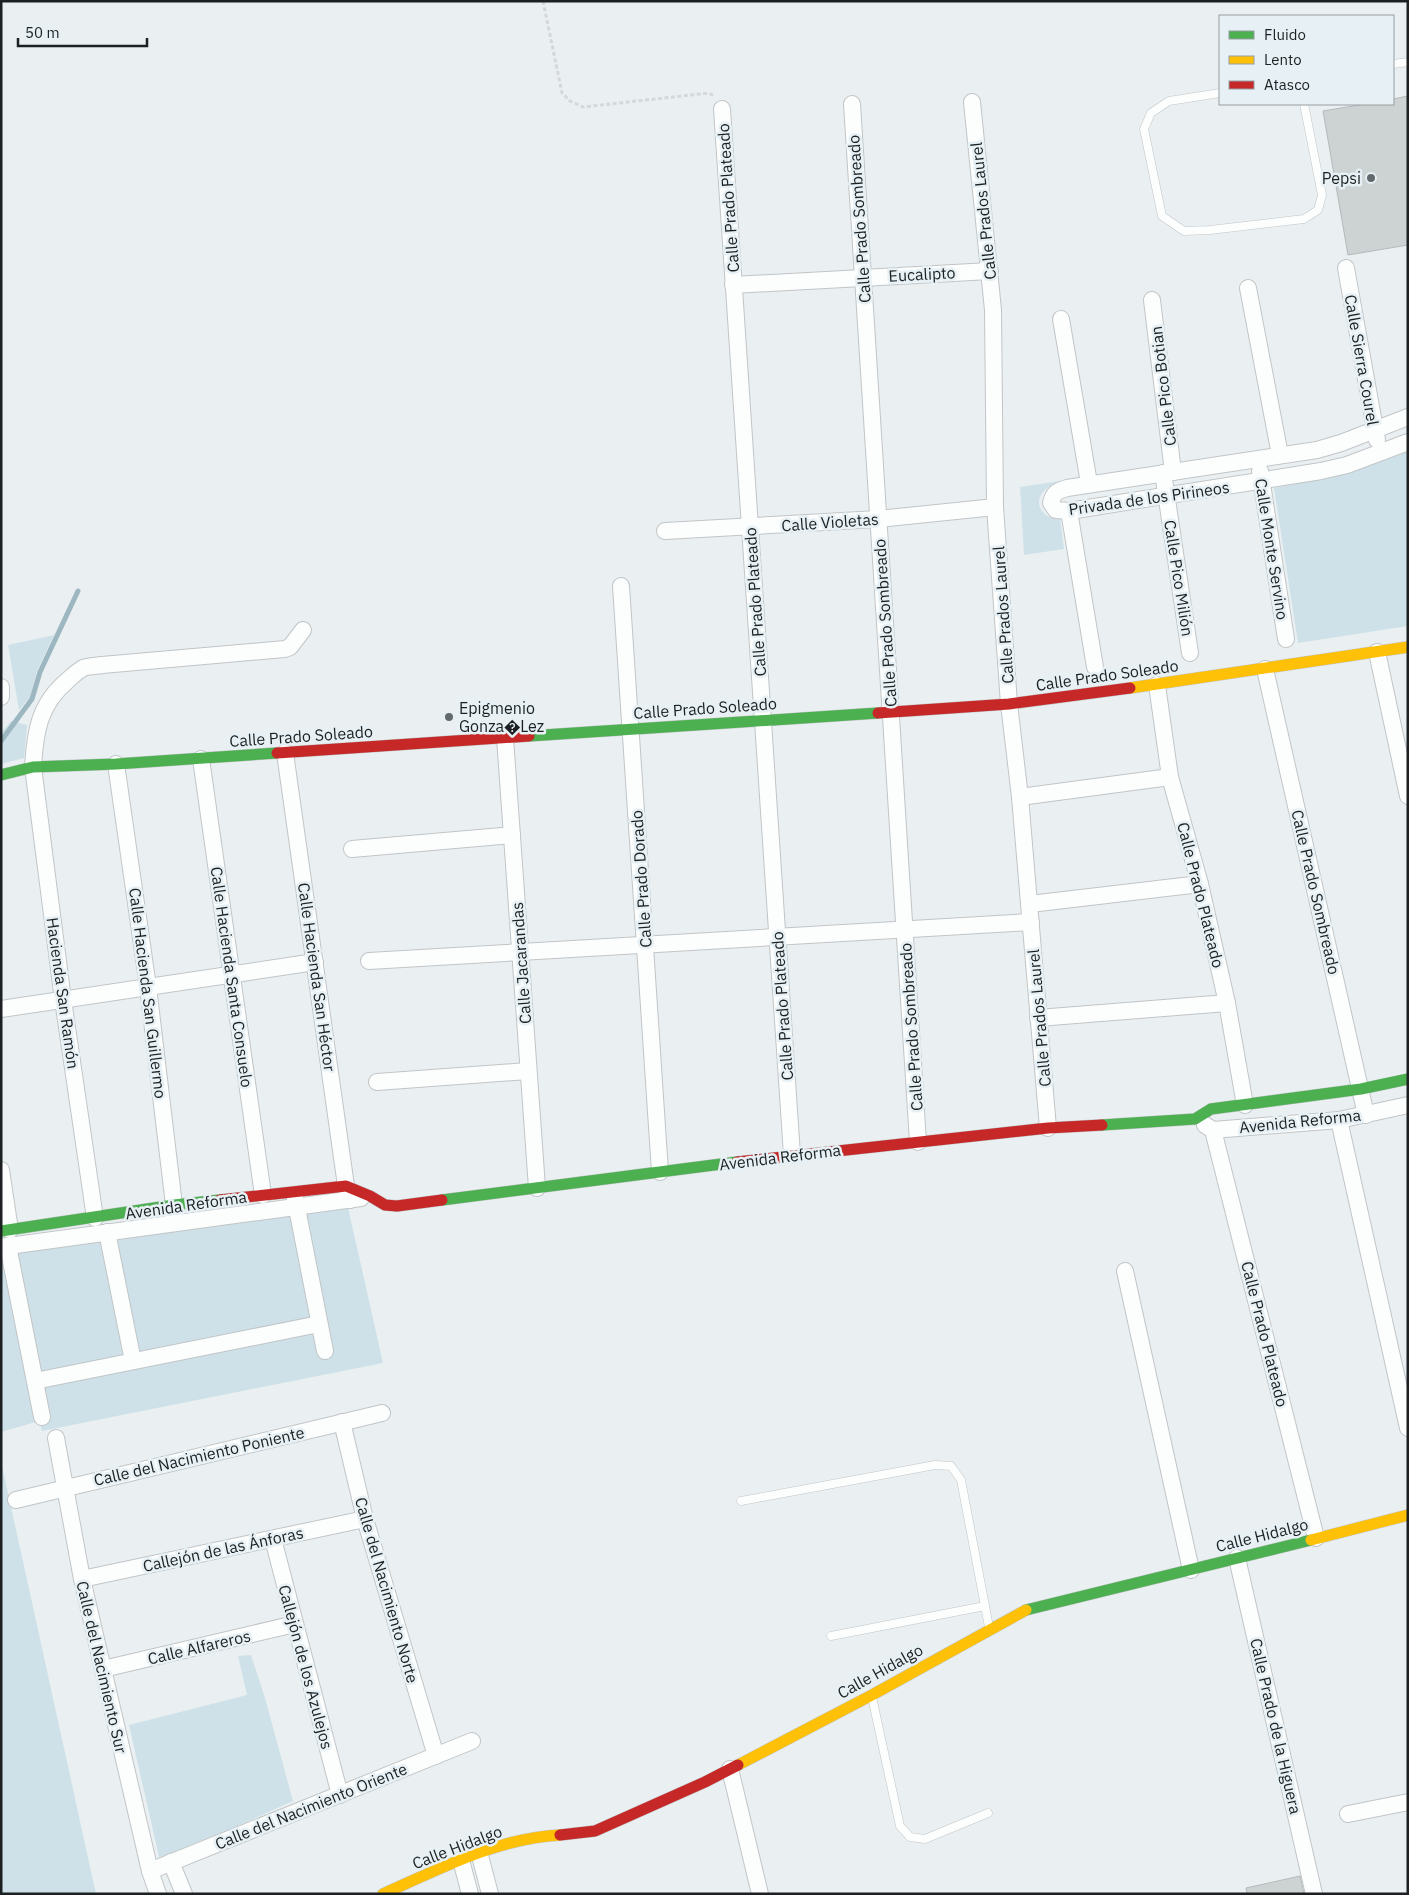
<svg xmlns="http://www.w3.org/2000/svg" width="1409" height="1895" font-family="'IBM Plex Sans',sans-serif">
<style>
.green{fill:#cee1e8}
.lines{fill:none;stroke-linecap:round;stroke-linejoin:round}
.stream{stroke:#9db7c1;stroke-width:5}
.building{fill:#cdd2d3;stroke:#b5babc}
.lane-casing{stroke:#c1c5c7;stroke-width:9}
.street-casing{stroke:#c1c5c7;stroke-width:18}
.fast-casing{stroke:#c1c5c7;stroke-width:12}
.slow-casing{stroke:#c1c5c7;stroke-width:12}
.jam-casing{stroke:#c1c5c7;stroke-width:12}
.path{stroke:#d6d7d8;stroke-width:3;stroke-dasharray:4 2.5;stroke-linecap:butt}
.lane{stroke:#fcfdfd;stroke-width:8}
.street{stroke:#fcfdfd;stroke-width:16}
.fast{stroke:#4caf50;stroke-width:11}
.slow{stroke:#ffc107;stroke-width:11}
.jam{stroke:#c62828;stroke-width:11}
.poi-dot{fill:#64696b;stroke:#e7f1f5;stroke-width:2}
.labels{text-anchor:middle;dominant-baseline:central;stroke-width:5;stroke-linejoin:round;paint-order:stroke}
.poi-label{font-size:16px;fill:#1c2022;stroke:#e7f1f5;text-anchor:end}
.street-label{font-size:16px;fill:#1c2022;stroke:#e7f1f5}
</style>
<rect width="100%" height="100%" fill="#eaf0f2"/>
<g class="green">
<path d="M1408,449V626L1298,643L1274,488L1319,479Z"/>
<path d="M1060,481C1054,484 1047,487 1043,492C1032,506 1046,520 1060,519L1064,549L1024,555L1020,487Z"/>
<path d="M54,635L37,671L30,697L19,710L8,645Z"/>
<path d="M11,721L27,725L24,758L1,764V733Z"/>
<path d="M345,1194L383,1363L42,1431L39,1421L1,1432V1243Z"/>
<path d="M1,1461L96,1894H1Z"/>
<path d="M251,1655L265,1698L293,1801L160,1861L129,1725L247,1695L238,1656Z"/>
</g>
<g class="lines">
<path class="stream" d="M1,741L32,699L40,672L78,591"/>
</g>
<g class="building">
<path d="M1408,96V245L1348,255L1323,111L1365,104H1393V99Z"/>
<path d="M1300,1876L1304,1894H1247L1246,1888Z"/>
</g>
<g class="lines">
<g class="lane-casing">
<g id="lane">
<path d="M1393,64L1408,62"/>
<path d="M1220,93L1169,101L1151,113L1144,129L1162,216L1184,231L1210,230L1304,219L1318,210L1322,195L1304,104"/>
<path d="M741,1501L935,1465L951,1466L961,1480L989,1627"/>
<path d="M831,1636L985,1606"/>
<path d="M872,1697L900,1826L910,1837L925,1839L988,1813"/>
</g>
</g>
<g class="street-casing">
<g id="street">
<path d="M972,102L993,310L995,507L1009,704L1020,797L1048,1128"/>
<path d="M852,104L918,1142"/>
<path d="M722,109L792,1155"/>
<path d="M1346,268L1377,440"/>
<path d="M733,285L990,271"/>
<path d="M1248,288L1280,455"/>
<path d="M1152,300L1173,472"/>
<path d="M1061,319L1089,483"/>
<path d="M1408,417L1341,443L1317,450L1067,488C1057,491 1053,493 1051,503L1056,510L1069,511L1321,471L1347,465L1408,442"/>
<path d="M1260,471L1286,639"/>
<path d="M1163,473L1190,653"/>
<path d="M1069,511L1095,667"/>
<path d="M665,531L878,519L995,507"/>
<path d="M621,586L660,1172"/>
<path d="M1377,652L1408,796"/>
<path d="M1265,669L1366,1115"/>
<path d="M1157,685L1170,777L1200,884L1227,1003L1245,1105"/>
<path d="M1,687V697"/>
<path d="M505,738L537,1188"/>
<path d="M285,753L346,1186L350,1200"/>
<path d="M201,759L263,1195"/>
<path d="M116,764L148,987L174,1205L173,1223"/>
<path d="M1020,797L1170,777"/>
<path d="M352,849L512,835"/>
<path d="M1030,904L1200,884"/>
<path d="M369,961L1031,922"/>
<path d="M1,1009L315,962"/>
<path d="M1038,1018L1227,1003"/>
<path d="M377,1082L528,1071"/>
<path d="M1339,1120L1408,1428"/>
<path d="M1205,1125L1213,1130L1339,1120L1408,1105"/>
<path d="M1213,1130L1316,1538"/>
<path d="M1,1170L10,1230"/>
<path d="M295,1198L325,1351"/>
<path d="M95,1218L63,1000L33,767C35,732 39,704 68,680C72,676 78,671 83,668C89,666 96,666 102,665L285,649L290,647L303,630"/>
<path d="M107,1232L133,1361"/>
<path d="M8,1246L42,1417"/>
<path d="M1,1247L361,1198"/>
<path d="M1125,1271L1191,1570"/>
<path d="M35,1381L319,1324"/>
<path d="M342,1422L365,1519L436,1756"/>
<path d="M56,1438L82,1579L150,1871L158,1894"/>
<path d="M16,1500L382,1413"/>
<path d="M273,1539L340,1795"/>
<path d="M1237,1558L1314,1894"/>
<path d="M82,1579L365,1519"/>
<path d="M103,1669L295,1624"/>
<path d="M730,1769L760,1894"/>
<path d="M1348,1814L1408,1802"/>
<path d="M479,1852L490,1894"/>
<path d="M461,1860L470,1894"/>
<path d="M171,1862L184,1894"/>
<path d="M150,1871L472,1741"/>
</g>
</g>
<g class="fast-casing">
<g id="fast">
<path d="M529,736L878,713"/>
<path d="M1,775L33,767L116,764L277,753"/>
<path d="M1102,1125L1195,1119L1211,1109L1361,1089L1408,1079"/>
<path d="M442,1200L737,1162"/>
<path d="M1,1231L174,1205L220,1200"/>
<path d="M1026,1610L1311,1540"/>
</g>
</g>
<g class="slow-casing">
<g id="slow">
<path d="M1130,688L1408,647"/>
<path d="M1311,1540L1408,1515"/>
<path d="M738,1765L872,1695L1026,1610"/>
<path d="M383,1894C439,1869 498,1838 560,1835"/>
</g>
</g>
<g class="jam-casing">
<g id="jam">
<path d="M878,713L1009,704L1130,688"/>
<path d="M277,753L529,736"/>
<path d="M737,1162L1048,1128L1102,1125"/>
<path d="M220,1200L346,1186L370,1196L385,1205L397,1206L442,1200"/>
<path d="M560,1835L595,1831L705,1782L738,1765"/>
</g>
</g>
<path class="path" d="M543,1L562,93L570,101L583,107L709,93L714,96"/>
<use href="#lane" class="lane"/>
<use href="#street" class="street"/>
<use href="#fast" class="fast"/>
<use href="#slow" class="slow"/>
<use href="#jam" class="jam"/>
</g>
<g class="poi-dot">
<circle cx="1371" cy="178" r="5"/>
<circle cx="449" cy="717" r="5"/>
</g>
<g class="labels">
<g class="poi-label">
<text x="1361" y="178">Pepsi</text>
<text x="459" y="708" text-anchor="start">Epigmenio<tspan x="459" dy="18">Gonza�Lez</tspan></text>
</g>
<g class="street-label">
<text transform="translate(728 198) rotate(-94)">Calle Prado Plateado</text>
<text transform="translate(983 211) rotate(-96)">Calle Prados Laurel</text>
<text transform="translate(859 219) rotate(-94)">Calle Prado Sombreado</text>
<text transform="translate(922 274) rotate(-3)">Eucalipto</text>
<text transform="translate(1362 360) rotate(80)">Calle Sierra Courel</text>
<text transform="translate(1163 386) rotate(-97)">Calle Pico Botian</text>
<text transform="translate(1149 498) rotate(-8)">Privada de los Pirineos</text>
<text transform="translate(830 522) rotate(-4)">Calle Violetas</text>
<text transform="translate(1272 549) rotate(81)">Calle Monte Servino</text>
<text transform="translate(1179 578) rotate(81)">Calle Pico Milión</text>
<text transform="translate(755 602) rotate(-94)">Calle Prado Plateado</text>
<text transform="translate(1003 615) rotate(-94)">Calle Prados Laurel</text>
<text transform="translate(885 623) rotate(-94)">Calle Prado Sombreado</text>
<text transform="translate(1107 675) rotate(-8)">Calle Prado Soleado</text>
<text transform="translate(705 708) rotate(-4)">Calle Prado Soleado</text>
<text transform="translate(301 736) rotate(-4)">Calle Prado Soleado</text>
<text transform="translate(641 879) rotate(-94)">Calle Prado Dorado</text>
<text transform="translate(1316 892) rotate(77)">Calle Prado Sombreado</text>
<text transform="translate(1201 895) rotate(76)">Calle Prado Plateado</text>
<text transform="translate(521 963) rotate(-94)">Calle Jacarandas</text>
<text transform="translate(232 977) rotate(82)">Calle Hacienda Santa Consuelo</text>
<text transform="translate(317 977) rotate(82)">Calle Hacienda San Héctor</text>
<text transform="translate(63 993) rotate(82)">Hacienda San Ramón</text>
<text transform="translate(148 993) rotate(83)">Calle Hacienda San Guillermo</text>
<text transform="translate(782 1006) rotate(-94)">Calle Prado Plateado</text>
<text transform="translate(1039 1018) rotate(-95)">Calle Prados Laurel</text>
<text transform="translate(911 1027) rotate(-94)">Calle Prado Sombreado</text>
<text transform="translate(1300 1121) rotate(-6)">Avenida Reforma</text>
<text transform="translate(780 1157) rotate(-7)">Avenida Reforma</text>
<text transform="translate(186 1205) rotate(-8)">Avenida Reforma</text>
<text transform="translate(1265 1334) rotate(76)">Calle Prado Plateado</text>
<text transform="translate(199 1456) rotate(-13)">Calle del Nacimiento Poniente</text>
<text transform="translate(1262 1535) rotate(-14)">Calle Hidalgo</text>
<text transform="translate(223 1549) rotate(-12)">Callejón de las Ánforas</text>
<text transform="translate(387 1590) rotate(74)">Calle del Nacimiento Norte</text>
<text transform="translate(199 1647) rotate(-13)">Calle Alfareros</text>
<text transform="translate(102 1667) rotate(77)">Calle del Nacimiento Sur</text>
<text transform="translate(306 1667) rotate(75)">Callejón de los Azulejos</text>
<text transform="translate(880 1671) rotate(-29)">Calle Hidalgo</text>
<text transform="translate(1276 1726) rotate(77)">Calle Prado de la Higuera</text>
<text transform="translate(311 1806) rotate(-22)">Calle del Nacimiento Oriente</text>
<text transform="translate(457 1847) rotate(-21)">Calle Hidalgo</text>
</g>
</g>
<rect width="1409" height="1895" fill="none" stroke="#1c2022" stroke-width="5"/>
<rect x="1219" y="15" width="175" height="90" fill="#e7f1f5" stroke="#969da1"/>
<rect x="1229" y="31" width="25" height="8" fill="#4caf50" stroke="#969da1"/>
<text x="1264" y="40" font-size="15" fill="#1c2022">Fluido</text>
<rect x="1229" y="56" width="25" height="8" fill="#ffc107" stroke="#969da1"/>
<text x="1264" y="65" font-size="15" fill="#1c2022">Lento</text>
<rect x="1229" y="81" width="25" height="8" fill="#c62828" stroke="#969da1"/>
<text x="1264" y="90" font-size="15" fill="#1c2022">Atasco</text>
<path d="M18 38v8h129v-8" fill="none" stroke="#1c2022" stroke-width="2.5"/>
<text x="25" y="38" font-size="15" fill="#1c2022" stroke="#e7f1f5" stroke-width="4" paint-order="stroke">50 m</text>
</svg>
